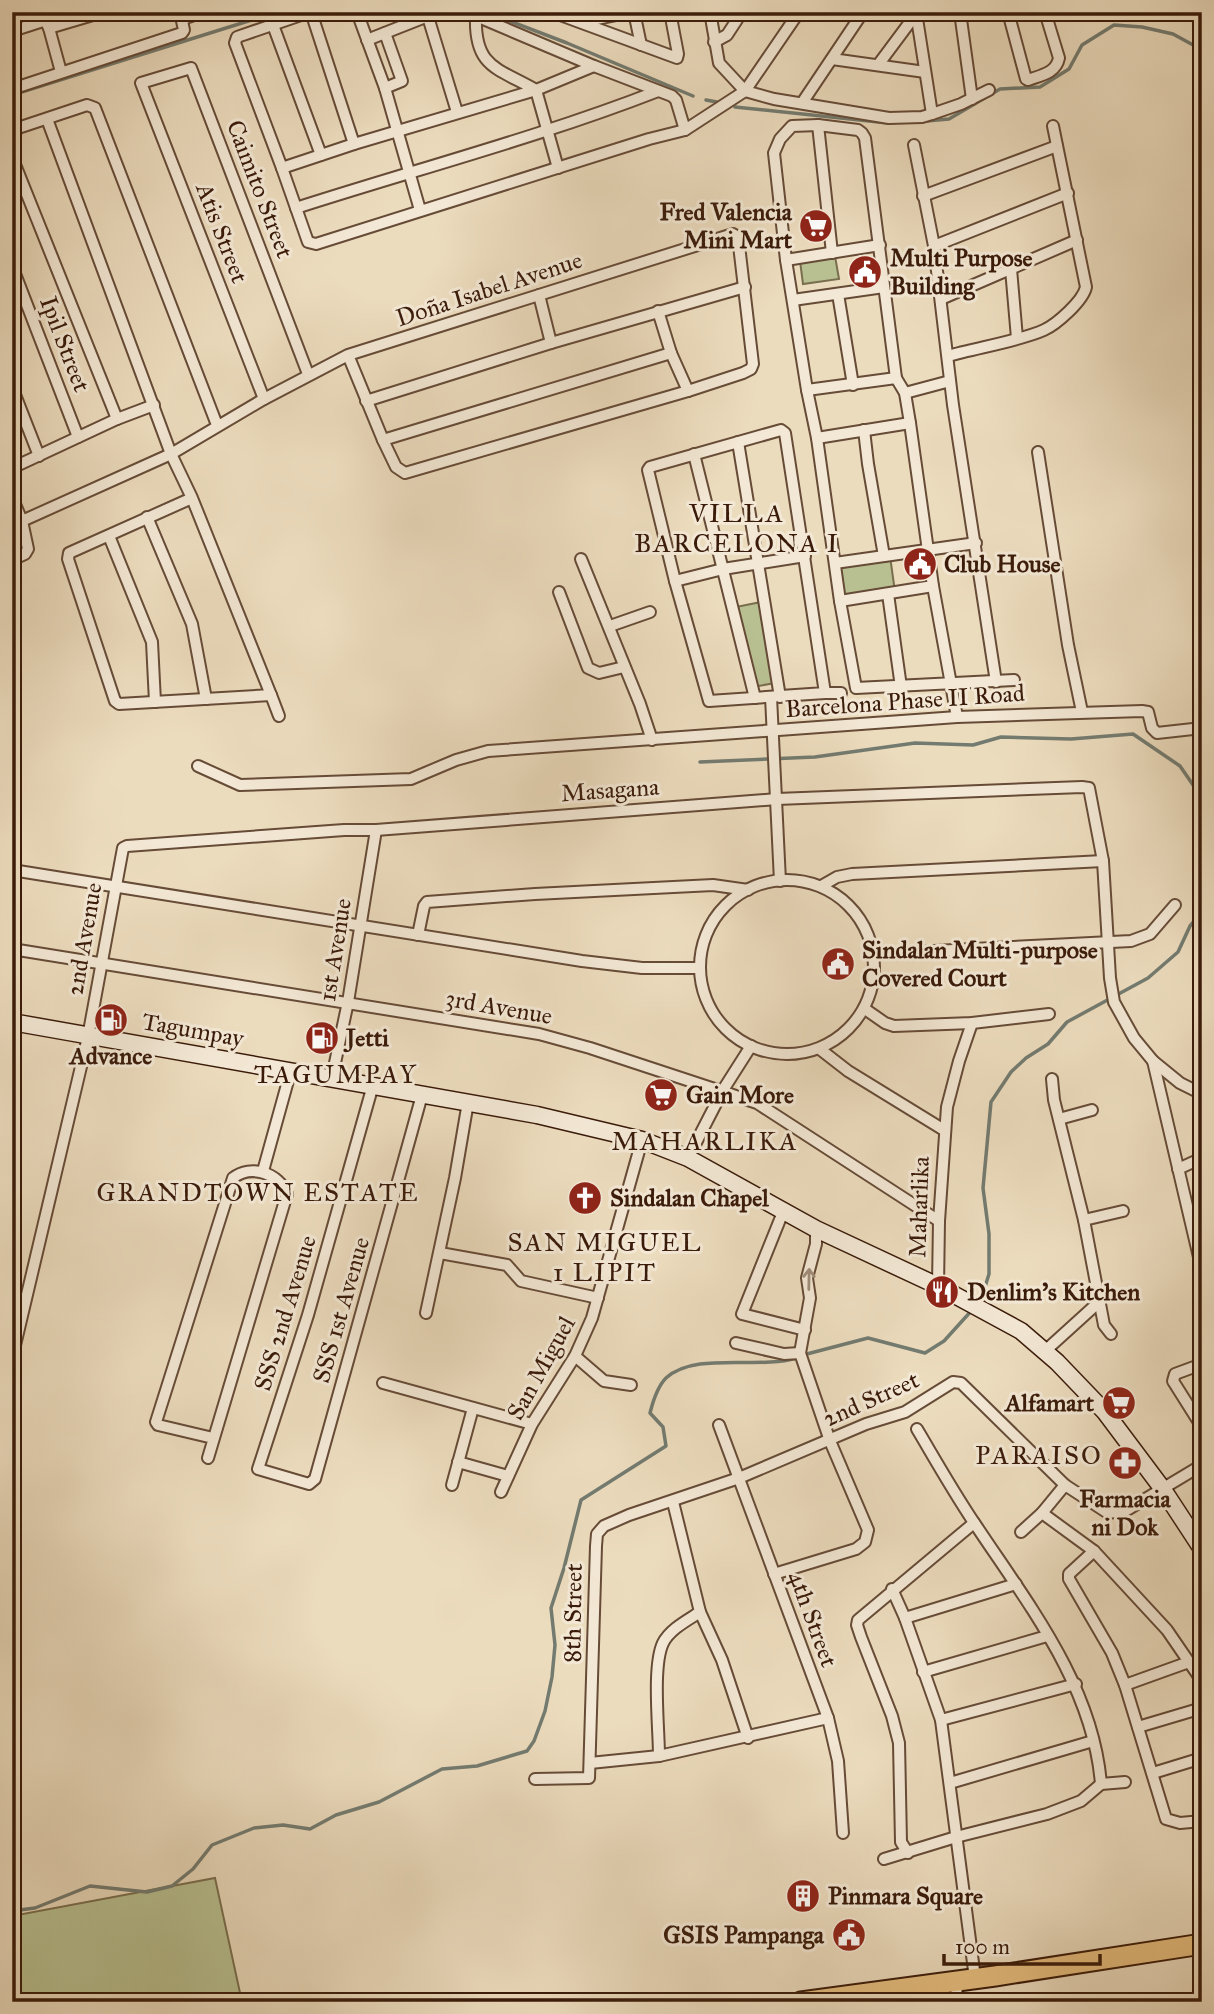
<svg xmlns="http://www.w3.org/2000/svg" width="1214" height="2014" font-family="'IM FELL Great Primer',serif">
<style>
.green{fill:#b8c091;stroke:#796e4e;stroke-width:2}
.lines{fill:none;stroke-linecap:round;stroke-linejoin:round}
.stream{stroke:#737b70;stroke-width:3.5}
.street-casing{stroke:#664b37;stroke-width:14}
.secondary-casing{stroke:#3a1b0a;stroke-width:19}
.highway-casing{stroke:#3a1b0a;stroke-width:23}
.street{stroke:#f3e8d5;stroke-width:10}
.secondary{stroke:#f3e8d5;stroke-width:16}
.highway{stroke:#e6be7f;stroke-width:19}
.oneway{stroke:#a08c7a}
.labels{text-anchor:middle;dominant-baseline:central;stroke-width:6;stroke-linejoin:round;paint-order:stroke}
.street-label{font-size:24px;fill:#3a1b0a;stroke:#f3e8d5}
.poi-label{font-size:24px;font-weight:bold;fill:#3a1b0a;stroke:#f3e8d5;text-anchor:start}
.neighbourhood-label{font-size:26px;letter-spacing:2px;fill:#3a1b0a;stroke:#f3e8d5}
</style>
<rect width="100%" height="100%" fill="#ecdcbe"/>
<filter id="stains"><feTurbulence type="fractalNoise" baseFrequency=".00286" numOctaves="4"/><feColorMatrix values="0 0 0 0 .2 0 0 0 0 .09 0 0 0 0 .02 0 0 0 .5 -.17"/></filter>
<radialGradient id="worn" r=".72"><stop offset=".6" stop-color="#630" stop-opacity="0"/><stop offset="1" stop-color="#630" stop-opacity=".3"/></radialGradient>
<g class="green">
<path d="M835,256L839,279L803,284L800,261Z"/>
<path d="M890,556L895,592L842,599L837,563Z"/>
<path d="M761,602L775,683L753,687L736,607Z"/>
<path d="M215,1878L242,2002H12V1916Z"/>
</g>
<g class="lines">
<g class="stream">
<path d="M486,12L567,43L693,96"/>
<path d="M12,95L277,12"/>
<path d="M706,100L717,102"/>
<path d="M735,107L888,123"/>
<path d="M927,121L949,119L1000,89L1040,87L1069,69L1082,45L1114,25L1142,27L1173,34L1195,46L1202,44"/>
<path d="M700,762L815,757L915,743L973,745L1001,737L1071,739L1133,734L1180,766L1202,798"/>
<path d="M977,1303L985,1287L989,1274V1234L983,1188L991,1102L1011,1072L1026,1058L1048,1044L1067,1022L1148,978L1178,952L1190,926L1202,912"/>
<path d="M803,1355L868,1338L925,1353L944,1341L973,1309"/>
<path d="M12,1911L35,1908L90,1886L147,1892L172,1886L193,1869L212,1845L254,1828L283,1825L310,1829L336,1815L379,1802L442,1769L477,1766L527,1751L534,1741L545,1711L552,1677L555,1645L551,1608L564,1568L581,1500L666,1446L663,1427L650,1413C653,1401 657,1387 666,1378C696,1351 758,1370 796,1358"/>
</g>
<g class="street-casing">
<g id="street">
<path d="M41,12L49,28L61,72"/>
<path d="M310,12L237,37L235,43L282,168L354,144"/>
<path d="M311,12L354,144L536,90C498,68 474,68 476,16L467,12"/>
<path d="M357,12L385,88L420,210"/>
<path d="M552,12L677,58L678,54L670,12"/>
<path d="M634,12L641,45"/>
<path d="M710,12L719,63L745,91L774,99L889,118L922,117L932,114L961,104L989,90"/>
<path d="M916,12L932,114"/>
<path d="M960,12L972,99"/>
<path d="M1008,12L1026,79L1028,80C1042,75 1056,73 1059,58L1045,12"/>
<path d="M476,16L594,66L672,96L676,100L685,130"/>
<path d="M428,17L457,112"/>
<path d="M183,19L203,12"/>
<path d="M581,22L632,12"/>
<path d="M273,25L321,155"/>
<path d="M49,28L103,12"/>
<path d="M12,31L43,21"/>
<path d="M367,40L438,12"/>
<path d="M714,42L727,35L742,12"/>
<path d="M832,59L925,72"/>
<path d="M878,65L916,14"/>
<path d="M385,88L402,81L385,33"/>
<path d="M12,89L182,33L184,30L180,12"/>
<path d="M802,103L863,12"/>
<path d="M47,119L171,454L192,498L271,695L119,704L115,701L68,559L69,553L192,498"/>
<path d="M818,125L832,253"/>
<path d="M12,130L87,105L95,108L217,425"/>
<path d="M914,145L934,246L953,405L996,682"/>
<path d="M12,157L117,419"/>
<path d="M282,168L308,242L316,244L649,139L685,130L745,91L799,12"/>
<path d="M558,168L536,90L594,66"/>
<path d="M923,196L1057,146"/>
<path d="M296,208C417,169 540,137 658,91"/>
<path d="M934,246L1068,193"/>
<path d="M786,260L880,245"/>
<path d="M12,266L78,437"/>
<path d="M1011,269L1017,338"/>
<path d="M838,294L853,385"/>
<path d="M539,295L551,343"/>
<path d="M941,299L1077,240"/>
<path d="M793,300L884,287"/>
<path d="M658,311L671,353L688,391"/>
<path d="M948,356C975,348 1020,341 1044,330C1057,324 1083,301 1086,287L1053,126"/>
<path d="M12,387L39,456"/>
<path d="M807,390L896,378"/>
<path d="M905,393L950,381"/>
<path d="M264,399L141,83L191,68L308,374"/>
<path d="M366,401L551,343L745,287"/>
<path d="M781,430L785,433L825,693L709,701L675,581L648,470L650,467Z"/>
<path d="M864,430L868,464L884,556"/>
<path d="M817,438L910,423"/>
<path d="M383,440L671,353"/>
<path d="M738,442L780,697"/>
<path d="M1038,452L1068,645L1082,712"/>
<path d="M694,454L755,698"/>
<path d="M12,468L117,419L154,405"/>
<path d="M12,497L22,521"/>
<path d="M147,517L192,624L206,699"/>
<path d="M109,536L152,642L155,702"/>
<path d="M581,559L640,704L652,740"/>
<path d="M12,560L25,554L28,549L22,521L171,454L264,399L348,355L733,234L738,237L753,364L751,369L743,373L688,391L405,473L396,467L383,440L348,355"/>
<path d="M835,563L976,543"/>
<path d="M675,581L723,569L805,556"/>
<path d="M559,592L588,668L599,673L624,667"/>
<path d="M888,594L901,687"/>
<path d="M840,601L933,586"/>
<path d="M610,626L650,612"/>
<path d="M825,693H841"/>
<path d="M271,695L279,716"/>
<path d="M771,697L780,881"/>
<path d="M957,717L933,586L910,423L905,393L896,378L865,138L862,133L858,130L818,125L792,126L780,139L774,153L786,260L807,390L817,438L840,601L856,688L1014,680"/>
<path d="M198,766L240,785L411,779L456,760L488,751L957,717L1142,711L1148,712L1152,728L1157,733L1202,728"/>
<path d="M12,870L582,961L642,968H697"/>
<circle cx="787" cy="967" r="87"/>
<path d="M823,885L837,877L852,874L1103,861"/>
<path d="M418,935L424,906L427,902L535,894L713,885L748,890"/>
<path d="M12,949L539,1034L590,1048L757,1103L939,1221"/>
<path d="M875,954L1131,941L1150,934L1175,905"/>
<path d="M865,1009L885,1023L894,1026L972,1023L1049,1014"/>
<path d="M821,1050L848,1071L944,1130"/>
<path d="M1153,1061L1202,1270"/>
<path d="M332,1077L348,1002L376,830"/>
<path d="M1052,1079L1054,1100L1084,1220L1104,1325L1111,1334"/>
<path d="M373,1085L308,1315L258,1469L309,1484L315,1479L422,1095"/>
<path d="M1059,1119L1092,1110"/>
<path d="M688,1158L723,1090L751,1046"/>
<path d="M1178,1169L1202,1158"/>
<path d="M263,1171L291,1070"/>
<path d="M783,1212L742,1314L805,1330"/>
<path d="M1084,1220L1123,1211"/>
<path d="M440,1253L507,1265L521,1281L598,1298"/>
<path d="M938,1286L939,1221L947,1107L959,1061L972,1023"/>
<path d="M426,1313L455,1178L468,1102"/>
<path d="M736,1343L784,1354L800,1353L830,1441L868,1530L865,1542L856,1549L774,1574"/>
<path d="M1045,1351L1099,1302"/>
<path d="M800,1353L810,1298L807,1278L816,1244V1229"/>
<path d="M575,1356L604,1381L631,1385"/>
<path d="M12,1358L88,1037L123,848L127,846L344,830H376L777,799L1082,787L1089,788L1103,861L1110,978L1114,1002L1134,1038L1153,1061L1180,1083L1202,1094"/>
<path d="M1202,1364L1175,1374L1173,1381L1202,1427"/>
<path d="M383,1383L532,1424"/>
<path d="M719,1425L828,1718L838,1761L843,1833"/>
<path d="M917,1429C936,1461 954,1493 975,1524C1028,1604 1093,1685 1101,1784"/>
<path d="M208,1458L287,1194C279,1173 251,1164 233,1178L156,1422L158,1425L213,1438"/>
<path d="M458,1462L508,1476"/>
<path d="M452,1485L473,1408"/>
<path d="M501,1492L532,1424L575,1356L592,1318L642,1140"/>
<path d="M1042,1513L1094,1551L1167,1630L1202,1681"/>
<path d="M1021,1532L1042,1513L1065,1485"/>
<path d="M1094,1551L1069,1574V1579L1112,1653L1125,1685L1166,1819L1180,1823L1202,1821"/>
<path d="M892,1589L905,1618L941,1720L975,1978"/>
<path d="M700,1612L722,1660L748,1738"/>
<path d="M905,1618L1016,1584"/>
<path d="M923,1672L1047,1636"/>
<path d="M1125,1685L1189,1662"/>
<path d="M941,1720L1076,1684"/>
<path d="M1138,1727L1202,1708"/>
<path d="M659,1756C659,1729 652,1666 663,1643C670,1629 688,1620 700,1612L673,1502"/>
<path d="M590,1763L659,1756L828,1718"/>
<path d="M1153,1773L1202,1758"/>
<path d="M535,1779L589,1778L596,1546L597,1534L604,1526L629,1515L739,1478L866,1424L905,1412L953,1382L961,1383L1065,1485L1108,1513L1127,1510L1202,1465"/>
<path d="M950,1783L1093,1741"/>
<path d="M908,1853L901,1842L899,1743L892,1716L861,1637L857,1625L858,1620L974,1523"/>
<path d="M884,1859L956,1837L1047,1814L1081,1801L1101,1784L1125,1782"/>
<path d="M956,2002L957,1980"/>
</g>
</g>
<g class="secondary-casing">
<path id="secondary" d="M12,1022L537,1115L642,1140L688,1158L816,1229L938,1286L1021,1331L1057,1362L1105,1412L1162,1488L1202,1549"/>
</g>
<g class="highway-casing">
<path id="highway" d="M801,2002L995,1976L1202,1944"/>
</g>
<use href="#street" class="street"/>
<use href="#secondary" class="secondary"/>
<use href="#highway" class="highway"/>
</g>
<defs><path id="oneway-shaft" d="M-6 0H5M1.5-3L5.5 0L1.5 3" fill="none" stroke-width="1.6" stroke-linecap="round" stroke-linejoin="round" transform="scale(1.75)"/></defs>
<use class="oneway" href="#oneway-shaft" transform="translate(809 1279) rotate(-89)"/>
<defs>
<g id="supermarket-disc" transform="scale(1.75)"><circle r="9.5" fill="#8f2418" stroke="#f3e8d5"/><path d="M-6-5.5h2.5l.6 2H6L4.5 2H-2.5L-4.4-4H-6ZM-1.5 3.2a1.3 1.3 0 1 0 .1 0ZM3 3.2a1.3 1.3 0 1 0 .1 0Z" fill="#fff"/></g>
<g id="civic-disc" transform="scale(1.75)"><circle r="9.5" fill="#8f2418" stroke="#f3e8d5"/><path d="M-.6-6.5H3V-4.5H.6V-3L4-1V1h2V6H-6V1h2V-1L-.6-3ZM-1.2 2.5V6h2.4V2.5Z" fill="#fff"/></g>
<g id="fuel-disc" transform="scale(1.75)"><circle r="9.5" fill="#8f2418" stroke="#f3e8d5"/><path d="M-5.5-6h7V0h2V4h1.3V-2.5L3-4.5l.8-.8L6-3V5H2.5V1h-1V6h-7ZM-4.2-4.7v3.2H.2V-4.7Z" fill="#fff"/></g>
<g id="church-disc" transform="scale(1.75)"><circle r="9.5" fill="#8f2418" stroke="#f3e8d5"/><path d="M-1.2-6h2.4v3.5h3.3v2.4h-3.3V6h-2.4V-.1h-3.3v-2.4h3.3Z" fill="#fff"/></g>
<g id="restaurant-disc" transform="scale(1.75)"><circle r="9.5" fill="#8f2418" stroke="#f3e8d5"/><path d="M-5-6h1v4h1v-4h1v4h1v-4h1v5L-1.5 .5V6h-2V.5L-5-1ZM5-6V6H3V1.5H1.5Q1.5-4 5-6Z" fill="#fff"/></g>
<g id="pharmacy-disc" transform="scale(1.75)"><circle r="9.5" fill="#8f2418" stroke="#f3e8d5"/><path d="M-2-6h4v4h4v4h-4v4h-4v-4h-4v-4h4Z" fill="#fff"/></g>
<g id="building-disc" transform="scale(1.75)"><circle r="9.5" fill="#8f2418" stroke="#f3e8d5"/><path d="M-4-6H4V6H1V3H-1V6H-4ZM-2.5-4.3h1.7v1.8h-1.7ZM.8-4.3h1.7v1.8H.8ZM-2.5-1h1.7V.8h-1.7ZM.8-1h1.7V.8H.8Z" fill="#fff"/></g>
</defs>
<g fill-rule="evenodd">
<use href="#supermarket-disc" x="816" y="226"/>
<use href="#civic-disc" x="865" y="272"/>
<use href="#civic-disc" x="920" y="564"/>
<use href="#civic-disc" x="838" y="964"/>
<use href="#fuel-disc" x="111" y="1020"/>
<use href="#fuel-disc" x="322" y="1038"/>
<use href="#supermarket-disc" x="661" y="1095"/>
<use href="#church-disc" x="585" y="1198"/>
<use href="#restaurant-disc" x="942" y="1292"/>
<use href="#supermarket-disc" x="1119" y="1403"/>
<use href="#pharmacy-disc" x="1125" y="1463"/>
<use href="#building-disc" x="803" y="1896"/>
<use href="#civic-disc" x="849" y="1935"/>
</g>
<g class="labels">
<g class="street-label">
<text transform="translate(260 189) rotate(69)">Caimito Street</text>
<text transform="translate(222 233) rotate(69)">Atis Street</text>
<text transform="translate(489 289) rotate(-18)">Doña Isabel Avenue</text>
<text transform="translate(65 344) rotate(69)">Ipil Street</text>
<text transform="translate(905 701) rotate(-4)">Barcelona Phase II Road</text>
<text transform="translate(610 790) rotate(-4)">Masagana</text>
<text transform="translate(84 939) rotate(-80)">2nd Avenue</text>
<text transform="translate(335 950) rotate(-81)">1st Avenue</text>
<text transform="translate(499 1007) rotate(10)">3rd Avenue</text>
<text transform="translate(193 1030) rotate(10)">Tagumpay</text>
<text transform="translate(919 1207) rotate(-88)">Maharlika</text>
<text transform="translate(341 1310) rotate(-74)">SSS 1st Avenue</text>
<text transform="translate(285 1313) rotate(-73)">SSS 2nd Avenue</text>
<text transform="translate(541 1368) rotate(-61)">San Miguel</text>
<text transform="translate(871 1399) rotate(-24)">2nd Street</text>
<text transform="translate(573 1613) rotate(-89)">8th Street</text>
<text transform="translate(813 1619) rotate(70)">4th Street</text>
</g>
<g class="poi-label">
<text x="792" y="212" text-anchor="end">Fred Valencia<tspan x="792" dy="28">Mini Mart</tspan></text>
<text x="890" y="258">Multi Purpose<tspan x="890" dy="28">Building</tspan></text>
<text x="944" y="564">Club House</text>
<text x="862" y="950">Sindalan Multi-purpose<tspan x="862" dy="28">Covered Court</tspan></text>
<text x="346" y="1038">Jetti</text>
<text x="111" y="1056" text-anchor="middle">Advance</text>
<text x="686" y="1095">Gain More</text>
<text x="610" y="1198">Sindalan Chapel</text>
<text x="967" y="1292">Denlim's Kitchen</text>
<text x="1094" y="1403" text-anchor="end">Alfamart</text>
<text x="1125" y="1499" text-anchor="middle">Farmacia<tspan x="1125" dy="28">ni Dok</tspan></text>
<text x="828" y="1896">Pinmara Square</text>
<text x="824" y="1935" text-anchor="end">GSIS Pampanga</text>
</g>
<g class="neighbourhood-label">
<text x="737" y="513">VILLA<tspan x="737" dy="30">BARCELONA I</tspan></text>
<text x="336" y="1074">TAGUMPAY</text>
<text x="705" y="1141">MAHARLIKA</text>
<text x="258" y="1192">GRANDTOWN ESTATE</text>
<text x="605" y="1242">SAN MIGUEL<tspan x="605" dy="30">1 LIPIT</tspan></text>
<text x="1039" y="1455">PARAISO</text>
</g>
</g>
<rect width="1214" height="2014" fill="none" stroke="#ecdcbe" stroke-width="42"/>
<rect x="14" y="14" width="1186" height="1986" fill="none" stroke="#3a1b0a" stroke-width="3.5"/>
<rect x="21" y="21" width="1172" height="1972" fill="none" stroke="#3a1b0a" stroke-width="2"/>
<path d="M944 1954v10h156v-10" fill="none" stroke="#3a1b0a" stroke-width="3.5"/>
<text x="955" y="1954" font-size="21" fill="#3a1b0a" stroke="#f3e8d5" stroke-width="5" paint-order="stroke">100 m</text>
<rect width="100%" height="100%" filter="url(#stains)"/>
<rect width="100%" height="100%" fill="url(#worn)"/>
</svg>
